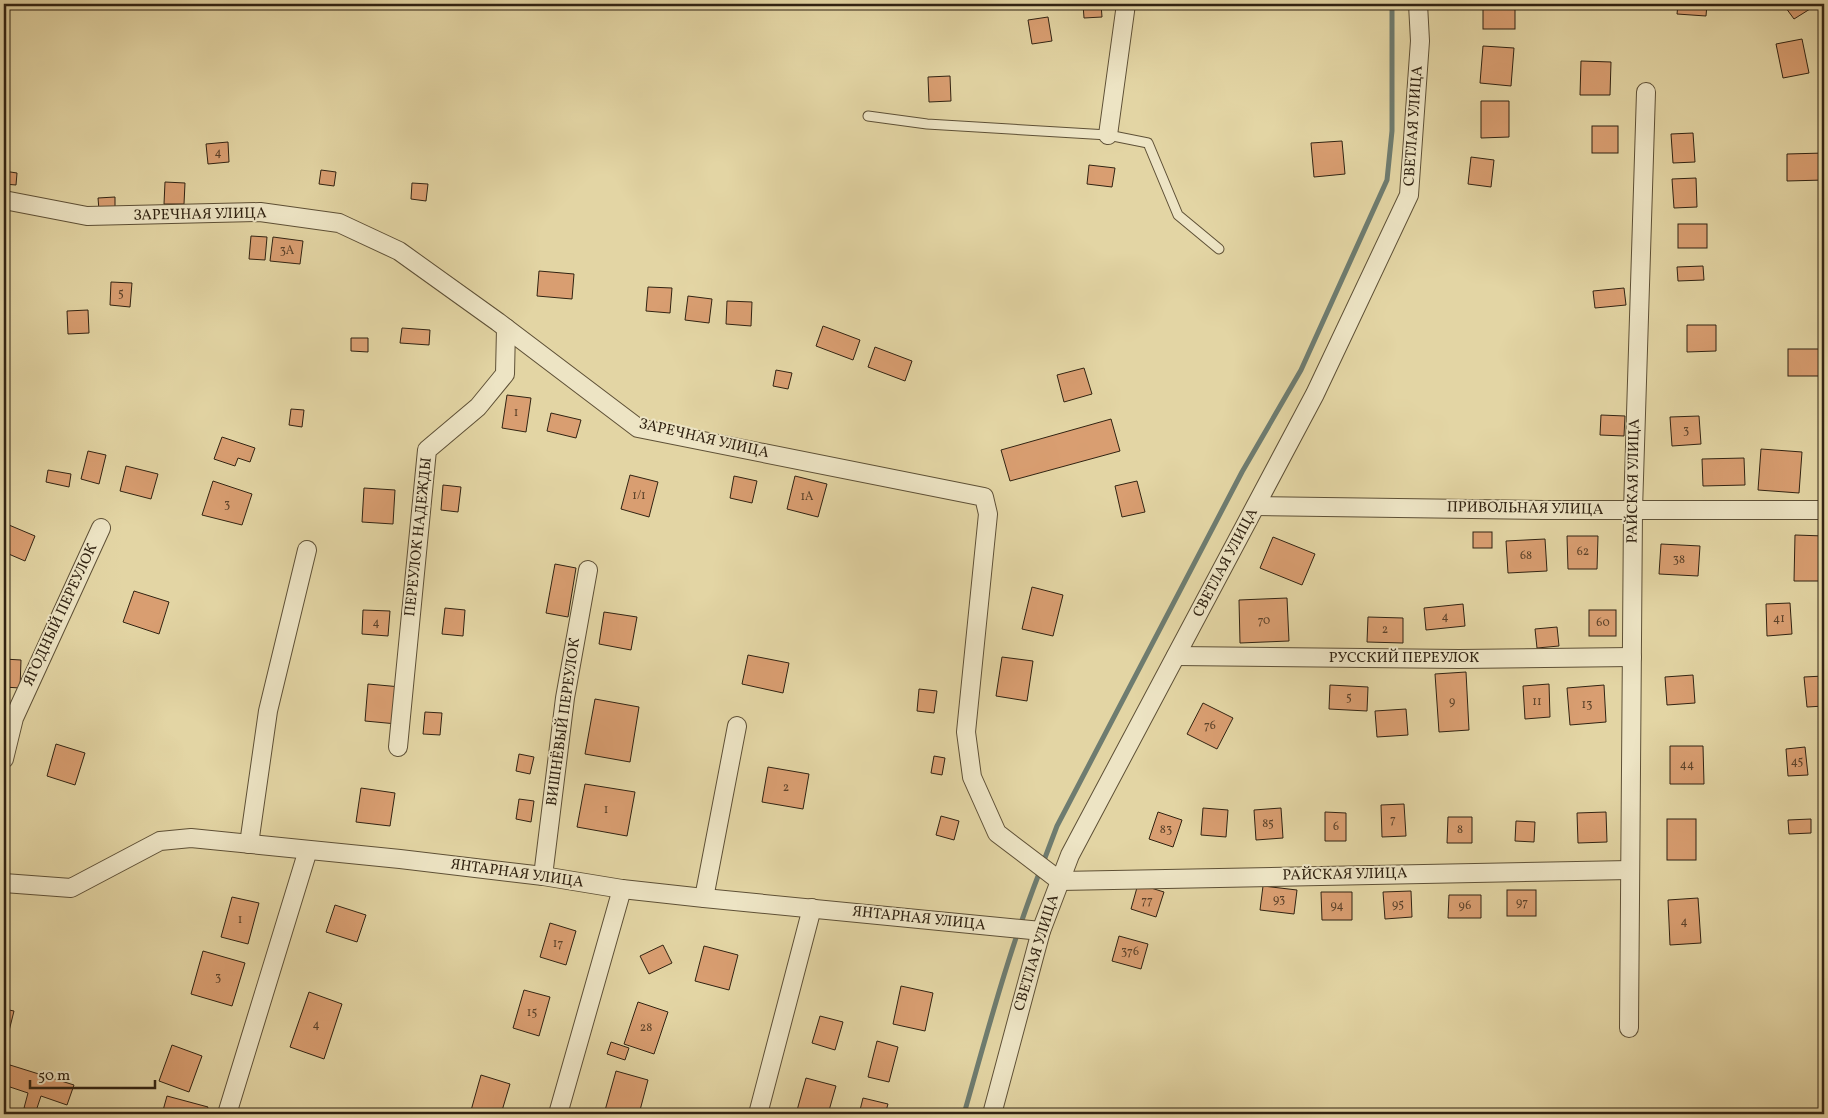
<svg xmlns="http://www.w3.org/2000/svg" width="1828" height="1118" font-family="Vollkorn,serif">
<style>
.lines{fill:none;stroke-linecap:round;stroke-linejoin:round}
.stream{stroke:#6e7c70;stroke-width:5}
.building{fill:#d99e71;stroke:#312312}
.service-casing{stroke:#5e5036;stroke-width:11}
.minor-casing{stroke:#5e5036;stroke-width:20}
.service{stroke:#ede4c4;stroke-width:9}
.minor{stroke:#ede4c4;stroke-width:18}
.labels{text-anchor:middle;dominant-baseline:central;stroke-width:4;stroke-linejoin:round;paint-order:stroke}
.number-label{font-size:12px;fill:#5b422a}
.street-label{font-size:15px;fill:#312312;stroke:#ede4c4}
</style>
<rect width="100%" height="100%" fill="#e3d5a4"/>
<filter id="stains"><feTurbulence type="fractalNoise" baseFrequency=".004" numOctaves="4"/><feColorMatrix values="0 0 0 0 .2 0 0 0 0 .09 0 0 0 0 .02 0 0 0 .5 -.17"/></filter>
<radialGradient id="worn" r=".72"><stop offset=".6" stop-color="#630" stop-opacity="0"/><stop offset="1" stop-color="#630" stop-opacity=".3"/></radialGradient>
<g class="lines">
<g class="stream">
<path d="M1043,863L1057,826L1242,472L1301,370L1387,180L1392,131V4"/>
<path d="M964,1114C987,1033 1009,950 1040,871"/>
</g>
</g>
<g class="building">
<path d="M1083,4H1101L1102,17L1084,18Z"/>
<rect x="1483" y="4" width="32" height="25"/>
<path d="M1678,4H1707L1706,16L1677,14Z"/>
<path d="M1783,4H1818L1794,19Z"/>
<path d="M1048,17L1052,41L1032,44L1028,20Z"/>
<path d="M1802,39L1809,73L1783,78L1776,44Z"/>
<path d="M1483,46L1514,48L1511,86L1480,83Z"/>
<path d="M1581,61L1611,62L1610,95H1580Z"/>
<path d="M950,76L951,101L929,102L928,77Z"/>
<path d="M1481,101H1509V137L1481,138Z"/>
<rect x="1821" y="113" width="3" height="26"/>
<rect x="1592" y="126" width="26" height="27"/>
<path d="M1693,133L1695,162L1673,163L1671,134Z"/>
<path d="M1342,141L1345,174L1314,177L1311,143Z"/>
<path d="M228,142L229,162L208,164L206,144Z"/>
<path d="M1824,153V180L1787,181V154Z"/>
<path d="M1471,157L1494,160L1491,187L1468,184Z"/>
<path d="M1089,165L1115,168L1112,187L1087,184Z"/>
<path d="M321,170L336,172L334,186L319,184Z"/>
<path d="M4,171L17,173L16,185L4,184Z"/>
<path d="M1696,178L1697,207L1674,208L1672,179Z"/>
<path d="M165,182L185,183L184,204H164Z"/>
<path d="M412,183L428,184L426,201L411,199Z"/>
<path d="M115,197V209L99,210L98,198Z"/>
<rect x="1678" y="224" width="29" height="24"/>
<path d="M251,236L267,237L265,260L249,259Z"/>
<path d="M273,237L303,241L300,264L270,261Z"/>
<path d="M1703,266L1704,280L1678,281L1677,267Z"/>
<path d="M539,271L574,274L572,299L537,296Z"/>
<path d="M111,282L132,283L130,307L110,305Z"/>
<path d="M648,287L672,288L670,313L646,311Z"/>
<path d="M1624,288L1626,305L1595,308L1593,291Z"/>
<path d="M688,296L712,299L709,323L685,320Z"/>
<path d="M727,301L752,302L751,326L726,324Z"/>
<path d="M88,310L89,333L68,334L67,311Z"/>
<path d="M1687,325H1716V351L1687,352Z"/>
<path d="M823,326L860,340L853,360L816,346Z"/>
<path d="M402,328L430,330L429,345L400,343Z"/>
<path d="M351,338H368V352L351,351Z"/>
<path d="M875,347L912,361L905,381L868,367Z"/>
<rect x="1788" y="349" width="36" height="27"/>
<path d="M1084,368L1092,394L1064,402L1057,375Z"/>
<path d="M776,370L792,373L788,389L773,386Z"/>
<path d="M507,395L531,398L526,432L502,428Z"/>
<path d="M291,409L304,410L302,427L289,425Z"/>
<path d="M551,413L581,420L576,438L547,431Z"/>
<path d="M1601,415L1625,416L1624,436L1600,435Z"/>
<path d="M1699,416L1701,444L1672,446L1670,417Z"/>
<path d="M1111,419L1120,451L1010,481L1001,450Z"/>
<path d="M222,437L255,448L250,462L238,458L235,466L214,459Z"/>
<path d="M1761,449L1802,452L1799,493L1758,490Z"/>
<path d="M88,451L106,455L99,484L81,479Z"/>
<path d="M1744,458L1745,485L1703,486L1702,459Z"/>
<path d="M126,466L158,474L151,499L120,491Z"/>
<path d="M48,470L71,474L69,487L46,482Z"/>
<path d="M630,475L658,482L649,517L621,509Z"/>
<path d="M734,476L757,481L752,503L730,498Z"/>
<path d="M795,476L827,484L818,517L787,509Z"/>
<path d="M213,481L252,494L242,525L202,515Z"/>
<path d="M1137,481L1145,512L1122,517L1115,486Z"/>
<path d="M443,485L461,487L458,512L441,510Z"/>
<path d="M364,488L395,490L393,524L362,522Z"/>
<path d="M9,525L35,536L25,561L4,552V537Z"/>
<rect x="1473" y="532" width="19" height="16"/>
<path d="M1795,535L1824,536V581H1794Z"/>
<path d="M1567,536H1598L1597,569H1568Z"/>
<path d="M1273,537L1315,554L1302,585L1260,568Z"/>
<path d="M1545,539L1547,571L1508,573L1506,541Z"/>
<path d="M1661,544L1700,546L1698,576L1659,574Z"/>
<path d="M555,564L576,568L568,617L546,613Z"/>
<path d="M1032,587L1063,595L1053,636L1022,629Z"/>
<path d="M134,591L169,602L159,634L123,622Z"/>
<path d="M1287,598L1289,641L1240,643L1239,600Z"/>
<path d="M1790,603L1792,634L1767,636L1766,604Z"/>
<path d="M1463,604L1465,626L1426,630L1424,608Z"/>
<path d="M445,608L465,610L463,636L442,634Z"/>
<path d="M363,610L390,611L388,636L362,634Z"/>
<rect x="1589" y="610" width="27" height="26"/>
<path d="M604,612L637,617L631,650L599,644Z"/>
<path d="M1368,617L1403,618V643L1367,642Z"/>
<path d="M1557,627L1559,646L1537,648L1535,629Z"/>
<path d="M748,655L789,663L783,693L742,684Z"/>
<path d="M1002,657L1033,661L1027,701L996,696Z"/>
<path d="M4,659L21,660L20,688L4,687Z"/>
<path d="M1466,672L1469,730L1439,732L1435,674Z"/>
<path d="M1693,675L1695,703L1667,705L1665,677Z"/>
<path d="M1824,676V706L1807,707L1804,677Z"/>
<path d="M368,684L401,687L397,724L365,721Z"/>
<path d="M1549,684L1550,717L1525,719L1523,686Z"/>
<path d="M1330,685L1368,687L1367,711L1329,709Z"/>
<path d="M1604,685L1606,722L1570,725L1567,688Z"/>
<path d="M919,689L937,691L934,713L917,711Z"/>
<path d="M595,699L639,707L630,762L585,754Z"/>
<path d="M1203,703L1233,718L1217,749L1187,734Z"/>
<path d="M1406,709L1408,735L1377,737L1375,711Z"/>
<path d="M425,712L442,713L440,735L423,734Z"/>
<path d="M56,744L85,753L75,785L47,776Z"/>
<path d="M1670,746H1703L1704,784H1670Z"/>
<path d="M1805,747L1808,775L1788,776L1786,749Z"/>
<path d="M519,754L534,757L530,774L516,771Z"/>
<path d="M934,756L945,758L942,775L931,773Z"/>
<path d="M768,767L809,774L803,809L762,802Z"/>
<path d="M585,784L635,792L627,836L577,827Z"/>
<path d="M361,788L395,793L390,826L356,822Z"/>
<path d="M519,799L534,801L531,822L516,819Z"/>
<path d="M1404,804L1406,836L1382,837L1381,805Z"/>
<path d="M1203,808L1228,810L1226,837L1201,835Z"/>
<path d="M1281,808L1283,838L1256,840L1254,810Z"/>
<path d="M1158,812L1182,820L1173,847L1149,839Z"/>
<path d="M1325,812L1346,813V841H1325Z"/>
<path d="M1606,812L1607,842L1578,843L1577,813Z"/>
<path d="M941,816L959,821L954,840L936,835Z"/>
<path d="M1448,817H1472V843H1447Z"/>
<rect x="1667" y="819" width="29" height="41"/>
<path d="M1811,819V833L1789,834L1788,820Z"/>
<path d="M1516,821L1535,822L1534,842L1515,841Z"/>
<path d="M1138,884L1164,892L1156,917L1131,909Z"/>
<path d="M1263,886L1297,890L1294,914L1260,910Z"/>
<rect x="1507" y="890" width="29" height="26"/>
<path d="M1411,891L1412,917L1385,919L1383,892Z"/>
<path d="M1321,892H1352V920H1322Z"/>
<path d="M1449,895H1481V918H1448Z"/>
<path d="M232,897L259,903L248,944L221,937Z"/>
<path d="M1698,898L1701,943L1670,945L1668,900Z"/>
<path d="M335,905L366,915L357,942L326,932Z"/>
<path d="M550,923L576,931L566,965L540,957Z"/>
<path d="M1119,936L1148,944L1141,969L1112,961Z"/>
<path d="M663,945L672,963L649,974L640,956Z"/>
<path d="M704,946L738,955L729,990L695,981Z"/>
<path d="M203,951L245,963L232,1006L191,994Z"/>
<path d="M901,986L933,993L925,1031L893,1024Z"/>
<path d="M524,990L550,997L539,1036L513,1028Z"/>
<path d="M309,992L342,1004L324,1059L290,1047Z"/>
<path d="M638,1002L668,1012L654,1054L624,1044Z"/>
<path d="M4,1009L14,1011L4,1051Z"/>
<path d="M820,1016L843,1022L835,1050L812,1043Z"/>
<path d="M877,1041L898,1047L889,1082L868,1077Z"/>
<path d="M611,1042L629,1048L625,1060L607,1054Z"/>
<path d="M172,1045L202,1056L189,1092L159,1081Z"/>
<path d="M10,1065L74,1085L67,1105L41,1096L36,1111L24,1108L28,1093L4,1085Z"/>
<path d="M616,1071L648,1080L639,1114H604Z"/>
<path d="M481,1075L510,1084L501,1114H470Z"/>
<path d="M806,1078L836,1086L828,1114H796Z"/>
<path d="M167,1096L208,1107L206,1114H162Z"/>
<path d="M863,1098L888,1104L885,1114H859Z"/>
</g>
<g class="lines">
<g class="service-casing">
<path id="service" d="M868,116L927,124L1108,135L1148,143L1178,215L1219,249"/>
</g>
<g class="minor-casing">
<g id="minor">
<path d="M1108,135L1126,4"/>
<path d="M4,200L87,216L260,212L339,223L399,251L498,322L638,428L984,497L988,514L966,732L972,777L997,833L1060,881L1630,870"/>
<path d="M1256,506L1544,510H1824"/>
<path d="M1176,656L1459,659L1632,657"/>
<path d="M398,747L427,450L478,407L505,374L506,328"/>
<path d="M4,759L14,718L101,528"/>
<path d="M249,844L268,711L307,550"/>
<path d="M543,876L565,698L588,570"/>
<path d="M4,883L71,888L160,841L191,838L400,859L543,876L622,889L704,898L1041,931"/>
<path d="M704,898L737,726"/>
<path d="M1629,1028L1633,510L1646,92"/>
<path d="M227,1114L308,850"/>
<path d="M558,1114L622,889"/>
<path d="M758,1114L812,908"/>
<path d="M992,1114L1041,931L1070,855L1315,394L1409,195L1420,41L1418,4"/>
</g>
</g>
<use href="#service" class="service"/>
<use href="#minor" class="minor"/>
</g>
<g class="labels">
<g class="number-label">
<text x="218" y="153">4</text>
<text x="287" y="251">3А</text>
<text x="121" y="294">5</text>
<text x="516" y="413">1</text>
<text x="1686" y="431">3</text>
<text x="639" y="496">1/1</text>
<text x="807" y="497">1А</text>
<text x="227" y="505">3</text>
<text x="1583" y="552">62</text>
<text x="1526" y="556">68</text>
<text x="1679" y="560">38</text>
<text x="1445" y="617">4</text>
<text x="1779" y="619">41</text>
<text x="1264" y="621">70</text>
<text x="376" y="623">4</text>
<text x="1603" y="623">60</text>
<text x="1385" y="630">2</text>
<text x="1349" y="698">5</text>
<text x="1452" y="702">9</text>
<text x="1537" y="702">11</text>
<text x="1587" y="705">13</text>
<text x="1210" y="726">76</text>
<text x="1797" y="762">45</text>
<text x="1687" y="765">44</text>
<text x="786" y="788">2</text>
<text x="606" y="810">1</text>
<text x="1393" y="820">7</text>
<text x="1268" y="824">85</text>
<text x="1336" y="827">6</text>
<text x="1166" y="830">83</text>
<text x="1460" y="830">8</text>
<text x="1279" y="900">93</text>
<text x="1147" y="901">77</text>
<text x="1522" y="903">97</text>
<text x="1398" y="905">95</text>
<text x="1337" y="906">94</text>
<text x="1465" y="906">96</text>
<text x="240" y="920">1</text>
<text x="1684" y="922">4</text>
<text x="558" y="944">17</text>
<text x="1130" y="952">376</text>
<text x="218" y="978">3</text>
<text x="532" y="1013">15</text>
<text x="316" y="1025">4</text>
<text x="646" y="1028">28</text>
</g>
<g class="street-label">
<text transform="translate(1414 126) rotate(-86)">СВЕТЛАЯ УЛИЦА</text>
<text transform="translate(200 215) rotate(-1)">ЗАРЕЧНАЯ УЛИЦА</text>
<text transform="translate(704 439) rotate(13)">ЗАРЕЧНАЯ УЛИЦА</text>
<text transform="translate(1634 481) rotate(-89)">РАЙСКАЯ УЛИЦА</text>
<text transform="translate(1525 509) rotate(1)">ПРИВОЛЬНАЯ УЛИЦА</text>
<text transform="translate(419 537) rotate(-84)">ПЕРЕУЛОК НАДЕЖДЫ</text>
<text transform="translate(1226 563) rotate(-62)">СВЕТЛАЯ УЛИЦА</text>
<text transform="translate(61 615) rotate(-65)">ЯГОДНЫЙ ПЕРЕУЛОК</text>
<text x="1404" y="658">РУССКИЙ ПЕРЕУЛОК</text>
<text transform="translate(564 722) rotate(-82)">ВИШНЁВЫЙ ПЕРЕУЛОК</text>
<text transform="translate(517 874) rotate(8)">ЯНТАРНАЯ УЛИЦА</text>
<text transform="translate(1345 875) rotate(-1)">РАЙСКАЯ УЛИЦА</text>
<text transform="translate(919 919) rotate(6)">ЯНТАРНАЯ УЛИЦА</text>
<text transform="translate(1037 953) rotate(-73)">СВЕТЛАЯ УЛИЦА</text>
</g>
</g>
<rect width="1828" height="1118" fill="none" stroke="#e3d5a4" stroke-width="20"/>
<rect x="5" y="5" width="1818" height="1108" fill="none" stroke="#312312" stroke-width="2.5"/>
<rect x="10" y="10" width="1808" height="1098" fill="none" stroke="#312312"/>
<path d="M30 1080v8h125v-8" fill="none" stroke="#312312" stroke-width="2.5"/>
<text x="38" y="1080" font-size="15" fill="#312312" stroke="#ede4c4" stroke-width="4" paint-order="stroke">50 m</text>
<rect width="100%" height="100%" filter="url(#stains)"/>
<rect width="100%" height="100%" fill="url(#worn)"/>
</svg>
